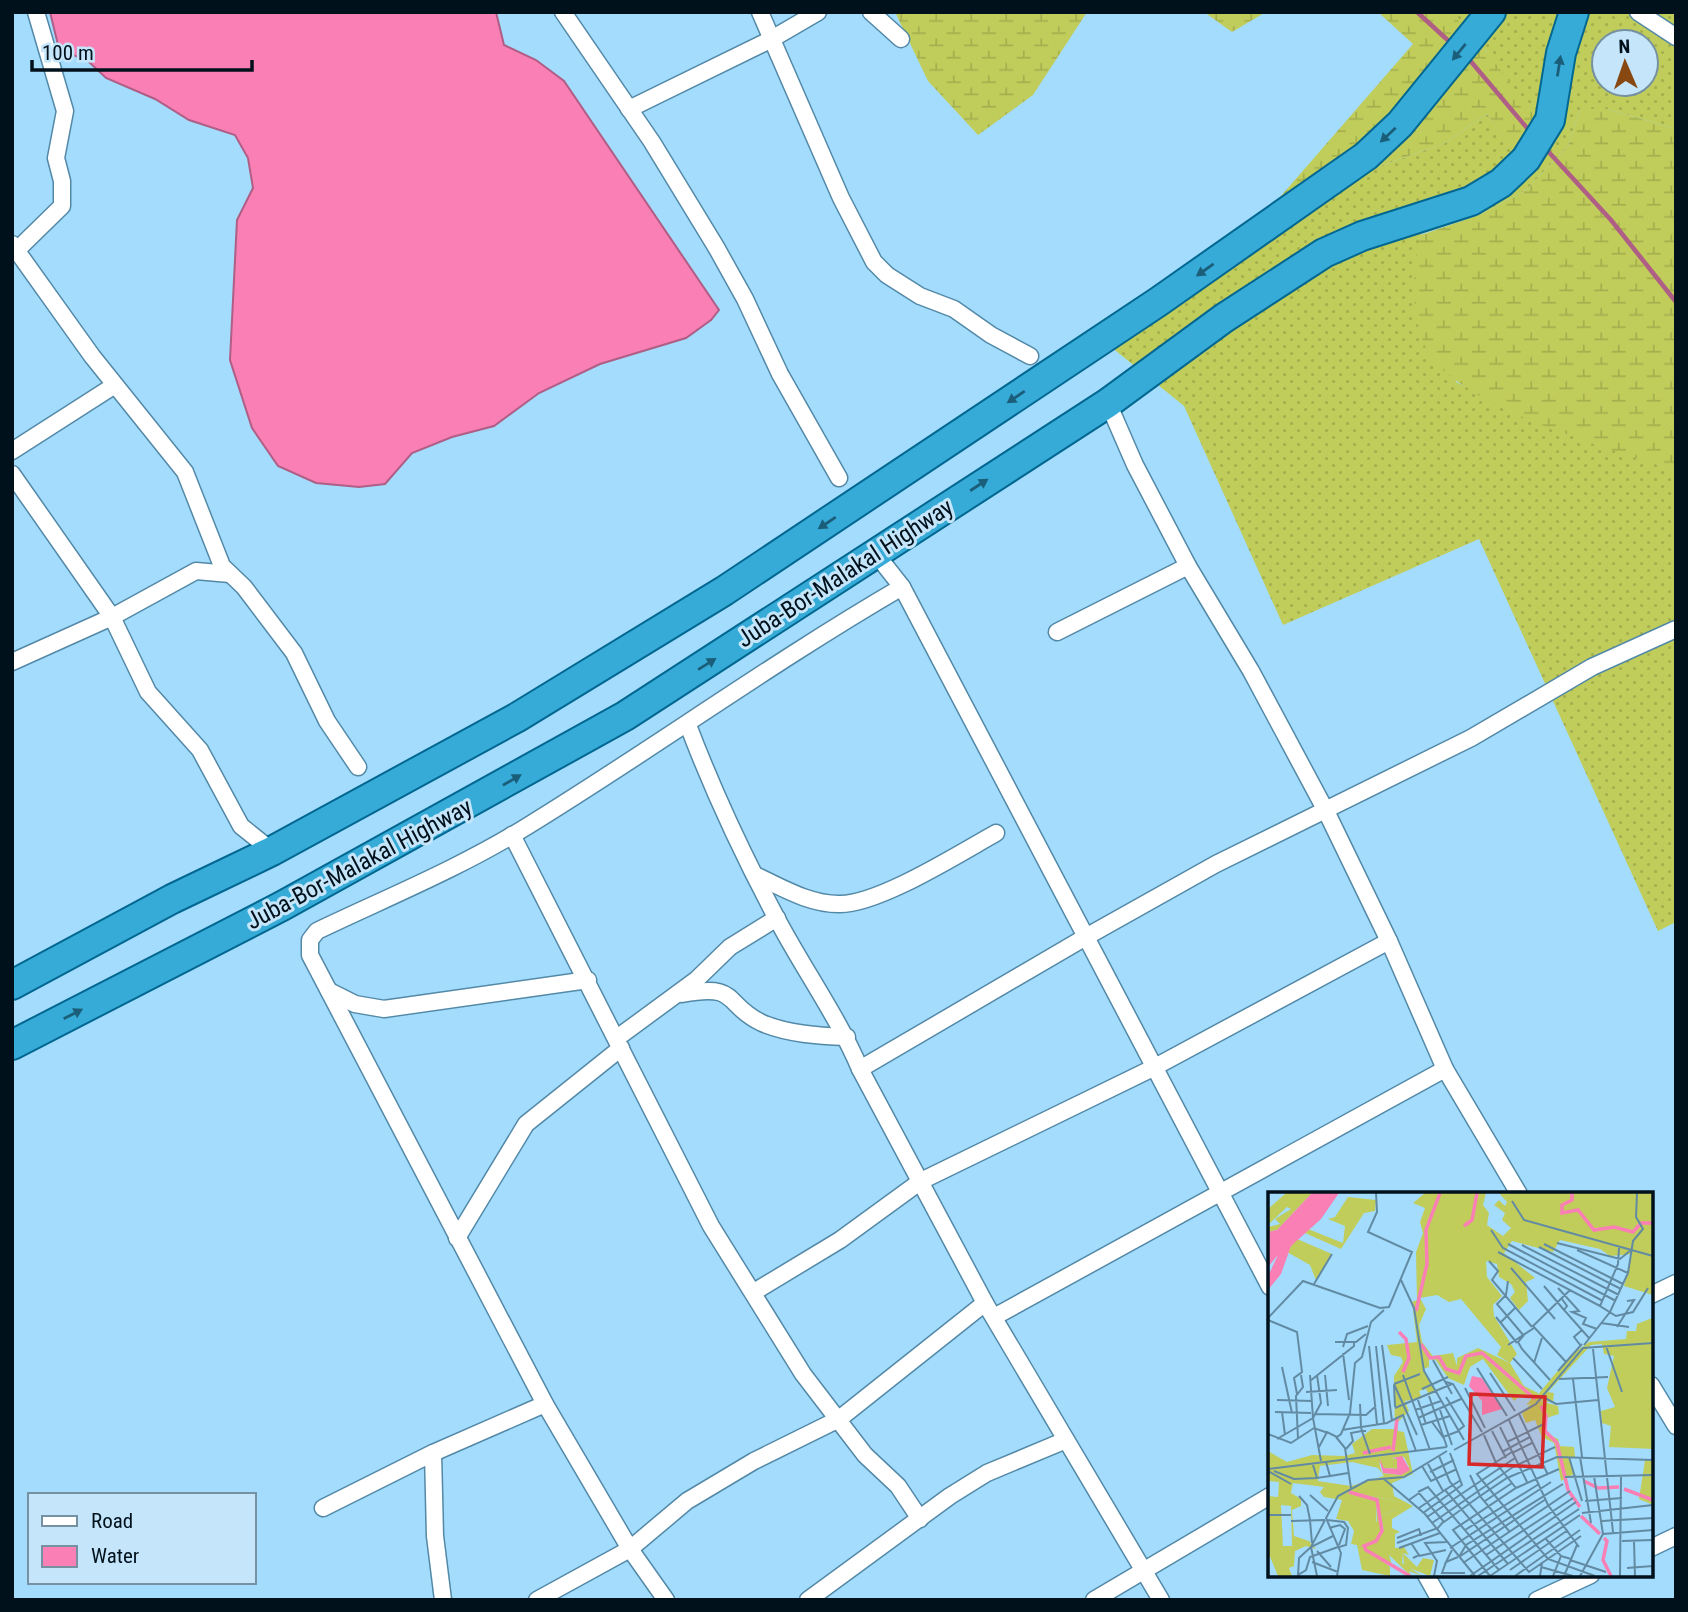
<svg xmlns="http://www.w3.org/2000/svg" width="1688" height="1612" font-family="'Roboto Condensed',sans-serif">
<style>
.grass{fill:url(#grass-dots);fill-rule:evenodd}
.wetland{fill:url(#wetland-marsh)}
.water{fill:#fa7fb4;stroke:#af5e86;stroke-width:2}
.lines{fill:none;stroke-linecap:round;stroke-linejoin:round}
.stream{stroke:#af5e86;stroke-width:4.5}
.minor-casing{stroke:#5389a7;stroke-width:19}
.trunk-casing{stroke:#026790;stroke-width:32}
.minor{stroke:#fff;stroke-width:16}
.trunk{stroke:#36abd8;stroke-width:28}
.oneway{fill:#1b5e7a}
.labels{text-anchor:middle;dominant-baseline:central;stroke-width:6;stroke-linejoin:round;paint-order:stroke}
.street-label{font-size:24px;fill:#00111c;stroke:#c5e6fa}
.inset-river{fill:none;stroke:#fa7fb4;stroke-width:3.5}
.inset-road{fill:none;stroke:#628ba3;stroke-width:2}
.view{fill:#d62828;fill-opacity:0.15;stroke:#d62828;stroke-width:3.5}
.inset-edge{fill:none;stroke:#00111c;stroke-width:3.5}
</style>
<defs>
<pattern id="grass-dots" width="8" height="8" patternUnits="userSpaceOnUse" patternTransform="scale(1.75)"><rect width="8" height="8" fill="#c1cd5a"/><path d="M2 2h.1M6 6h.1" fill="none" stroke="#a4af4e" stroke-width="1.8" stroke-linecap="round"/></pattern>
<pattern id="wetland-marsh" width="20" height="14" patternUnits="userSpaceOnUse" patternTransform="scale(1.75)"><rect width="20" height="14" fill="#c1cd5a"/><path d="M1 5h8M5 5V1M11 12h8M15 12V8" fill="none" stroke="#a4af4e"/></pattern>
</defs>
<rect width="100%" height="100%" fill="#a4dcfd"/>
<path class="grass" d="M1457,12H1676V129L1607,109H1580L1568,146L1526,190L1479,215L1421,234L1456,382L1536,422L1676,471V922L1658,931L1479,539L1283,625L1184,406L1095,334L1274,204L1445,143L1487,114L1514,151L1487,52L1453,16ZM1604,42H1646V84H1604Z"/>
<g class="wetland">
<path d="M895,12H1087L1033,95L978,135L928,81Z"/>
<path d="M1204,12H1266L1232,32Z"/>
<path d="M1378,12H1457L1454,16L1487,52L1537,119L1514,152L1487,114L1445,143L1274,204L1413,44Z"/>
<path d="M1580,109H1607L1676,129V471C1615,450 1451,406 1425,346C1410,312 1412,268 1421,235L1479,215L1526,190L1568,146Z"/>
</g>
<path class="water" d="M50,12H496L504,45L536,60L564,81L719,310L711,320L686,338L600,364L539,393L494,426L452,437L412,453L385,484L359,487L316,483L278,466L252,428L230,360L237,220L253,188L248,158L235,135L189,120L155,99L106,78L88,61L59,49Z"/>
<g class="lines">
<g class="stream">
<path d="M1417,12L1453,45"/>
<path d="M1468,58L1532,134"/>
<path d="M1545,148L1611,220L1676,302"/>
</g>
<g class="minor-casing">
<g id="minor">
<path d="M563,12L652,142L716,247L745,299L780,374L839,478"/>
<path d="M760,12L841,198L874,262L887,275L920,296L954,309L991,335L1030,356"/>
<path d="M871,12L901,39"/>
<path d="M1638,12L1676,37"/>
<path d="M629,109L770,40L818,12"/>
<path d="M12,244L92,356L185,472L222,566L244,587L294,653L327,721L358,767"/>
<path d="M17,250L62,206V181L56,158L65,111L36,12"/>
<path d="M1108,403L1135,465L1188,566L1251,671L1326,811L1389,941L1445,1069L1519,1194"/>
<path d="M12,451L115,385"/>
<path d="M12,474L112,617L148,692L200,750L241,826L272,851"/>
<path d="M876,554L902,587L1270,1287"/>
<path d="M1057,632L1188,566"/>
<path d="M12,662L112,617L196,571L230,574"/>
<path d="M688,725C713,791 744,857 777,919C804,970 838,1017 860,1069L985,1303L1161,1600"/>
<path d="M512,835L711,1226L803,1374L865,1455L898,1486L920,1519"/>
<path d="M757,876C783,888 809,904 839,904C878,905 960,853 996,833"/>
<path d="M329,991L355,1004L384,1009L588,980"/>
<path d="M682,994C741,983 722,1004 762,1023C788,1034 819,1036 847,1037"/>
<path d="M617,1038L696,980L730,947L777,918"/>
<path d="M860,1069L1084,938L1216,864L1471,738L1592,667L1676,629"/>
<path d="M457,1238L526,1124L621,1048"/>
<path d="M754,1292L840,1240L921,1181L1153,1068L1389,941"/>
<path d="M1651,1295L1676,1283"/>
<path d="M994,1317L1445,1069"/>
<path d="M1651,1385L1676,1426"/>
<path d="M433,1453L435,1536L443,1600"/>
<path d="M323,1508L433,1453L545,1404"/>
<path d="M1651,1548L1676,1536"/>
<path d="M1426,1575L1440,1600"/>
<path d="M537,1600L630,1549L687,1501L754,1461L839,1419L985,1303"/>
<path d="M666,1600L630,1549L545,1404L310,955V940L317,931C386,898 460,868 526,827C653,749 773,662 902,587"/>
<path d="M808,1600L950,1496L987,1473L1066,1440"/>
<path d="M1094,1600L1270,1496"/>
<path d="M1537,1600L1591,1575"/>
</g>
</g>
<g class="trunk-casing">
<g id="trunk">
<path d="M12,985L172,899L272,851L516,718L724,591L1158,302L1366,156L1400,124L1491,12"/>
<path d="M12,1045L282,906L625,716L1108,403L1224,318L1324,253L1362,236L1471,201L1501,183L1526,159L1550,120L1561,53L1574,12"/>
</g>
</g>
<use href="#minor" class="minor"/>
<use href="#trunk" class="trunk"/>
</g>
<defs><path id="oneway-solid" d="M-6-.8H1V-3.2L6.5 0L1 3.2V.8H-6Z" transform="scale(1.75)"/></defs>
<g class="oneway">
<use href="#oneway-solid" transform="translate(1459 52) rotate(129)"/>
<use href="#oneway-solid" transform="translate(1559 66) rotate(-81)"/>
<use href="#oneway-solid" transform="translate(1388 135) rotate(137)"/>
<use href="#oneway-solid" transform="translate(1205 270) rotate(145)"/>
<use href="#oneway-solid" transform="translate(1016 397) rotate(146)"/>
<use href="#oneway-solid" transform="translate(979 485) rotate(-33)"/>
<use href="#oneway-solid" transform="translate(827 523) rotate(146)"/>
<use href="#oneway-solid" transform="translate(707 664) rotate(-32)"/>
<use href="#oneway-solid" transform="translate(512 780) rotate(-30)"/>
<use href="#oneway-solid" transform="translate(73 1014) rotate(-27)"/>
</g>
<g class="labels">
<g class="street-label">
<text transform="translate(845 573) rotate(-33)">Juba-Bor-Malakal Highway</text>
<text transform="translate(359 864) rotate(-28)">Juba-Bor-Malakal Highway</text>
</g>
</g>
<g transform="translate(1268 1192)">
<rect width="385" height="385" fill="#a4dcfd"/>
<path d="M18,1H44L9,38L0,40V35L12,32L7,27L23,17L19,15L0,33V17ZM157,1H218L215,13L221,21L219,33L235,44L243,36L234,28L237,21L226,13L231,8L237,14L239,10L231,1H385V103L356,94L364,62L342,64L332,57L292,48L285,60L244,49L236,61L267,86L258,90L260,109L251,118L242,106L247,100L243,92L231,85L229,72L218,69L219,85L234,104L225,113L226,124L249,162L242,171L229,163L233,155L193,107L181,110L169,103L152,106L158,117L151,133L154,150L168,168L161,167V175L155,177L168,200L161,203L158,197L151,199L154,206L137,209L141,219L128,232L130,239L136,240L145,282L124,291L126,304L145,314L124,327V336L132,340L127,342V356L136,355L141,363L135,361L134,371L154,384L141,379L143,384L121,363L124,373L114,368L122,375V384L94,378L89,353L83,352L86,339L80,329L68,327L74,308L56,305L52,300L56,295L25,291L23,301L33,307V314L24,318L26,344L41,349L48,357L38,354L27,359L26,374L21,376L24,384H10L0,360V304L10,305L11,290L0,289V259L19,270L44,263L76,264L87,261L84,252L104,237H127L126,184L135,170L133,165L123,163L119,153L149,150L144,110L149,108L148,60L155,41L152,30L157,16L145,11ZM136,265L141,275L133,283L114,281L111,270L116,276L131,277L129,267L123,266ZM84,270L110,276L116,284L83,294L50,289L52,274ZM82,300L129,309V317L113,324L116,338L108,329V307ZM13,313L23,314L24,354H15ZM385,113V257L341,255L343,234L334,231L333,219L347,215L339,196L346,164L336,162L334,152L323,153L280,200L286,201L285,210L272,209L279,242L290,247L292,254L306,255L307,265H302L306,282L293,289L286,251L274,245L267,228L258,231L254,222L302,164L321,150L358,147L359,139H368L369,132L384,126ZM377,268L385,269V313L371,307Z" fill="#c1cd5a" fill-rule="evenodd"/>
<path d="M80,5L108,8L107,19L96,21L73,57L37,41L29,47L64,62L48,88L42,73L19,60L27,48L40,37L75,51L77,34L60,27L67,25Z" fill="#c1cd5a"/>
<path d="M210,156L242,171L256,194L270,201V209L258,213L264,206L253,203L246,209L215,167L202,175L196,193L180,186L165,164L185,161L189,174V166ZM272,209L290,214L291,222L278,226L266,221L264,216ZM82,300L129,309L131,316L113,324L116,340L109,333L108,307H93ZM135,361L149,375L155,366L166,368L162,384L136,374Z" fill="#c1cd5a"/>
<path d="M44,1H71L53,27L23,54L13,82L0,98V84L10,63L0,75V40L9,38ZM204,184L214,186L234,217L214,223V209L201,194ZM134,264L142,278L133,283L115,281L111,266L116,276L129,277V267L125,266Z" fill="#fa7fb4"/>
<path class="inset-river" d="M304,1V8L294,13V21L310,18L326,38L346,35L365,40L373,31H385M196,34L204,28L209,1M148,119L159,72L158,38L172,1M131,140L138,147L141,166L135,180M153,152L162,166L171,165L178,177L191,181L198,164L214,161L267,207M273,214L278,224L277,239L289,251L300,298L312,315M125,259L129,227M95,261L123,255M316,289L330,296L351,295M356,297L385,308M81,300L109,308L114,339L108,349L96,354L98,358L142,384M313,324L332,342M336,346L339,349L335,368L343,384"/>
<path class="inset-road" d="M244,9L256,28L385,64M223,38L235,56L335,109M289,51L352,67L363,58M240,52L348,109M276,52L355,92M254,53L351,103M271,55L353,97M351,56L350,72L332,114L348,124L365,120L380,96M309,58L360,81M230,60L332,114M221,69L230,79L224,88L264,135M243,76L287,127M133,88L146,116L156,179L196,248M240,89L238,103L229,112L256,144M46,92L64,62M276,94L296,118M290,96L311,119L304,120L318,126L315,132L329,137M294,107L299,114L296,118L321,146M228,125L249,151M0,126L35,89L112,116L121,115L144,60L100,40L109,20L108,1M0,128L29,140L34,180L26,186L29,202M232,131L247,116M333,131L361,135M349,135L366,108L359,109M256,143L250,150L254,157L282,188M67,150H88L98,142M114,153L124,229M240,153L266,136M316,153L342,120L360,81L365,49L375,37L368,25L369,1M101,154L109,232M108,154L116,231M313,154L306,145L314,138M338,154L354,200M75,155L79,142L100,134M325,157L345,340M75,161L81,208M245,166L274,197M165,168L184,202M298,170L265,134L302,98M266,171L274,146M14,175L24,221M209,176L239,224M290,179L314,152M222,181L247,219M49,183L53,211L45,226L53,269M57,183L60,214M135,183L162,258M291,187L340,185M305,187L314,265M42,189L86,154V149M178,190L185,192L214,240M126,192L149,243M126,192L152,182M126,193L127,215M197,196L217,236M154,197L180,185M38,200L69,198M161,204L179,255M178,205L196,234L191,238M275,205L288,212L330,208M9,208L44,209M150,208L158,232M127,216L184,192M147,218L173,209M172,218L184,253M7,220L43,221M14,220L17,243M47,222L98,223L108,214M251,222L280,283M150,226L193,207M241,228L280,313L311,355M164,230L175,245L191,239M153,233L182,224M232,235L259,290M74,238L93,235L92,212M98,239H94L102,262M224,239L238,266M0,242L23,251L46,236L60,241M216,243L228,271L248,296M68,245L77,256L83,296M9,247L45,226L42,183M30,247L28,204L35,195L33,183M239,250L276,232M51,255L59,240L69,245L73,242L82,221L87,171L94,165L103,130L116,118M78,257L85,249L83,241L94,239L93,235L119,231L135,223L148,259M186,258L268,212L315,156L385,151M234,260L262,245M244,260L209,282L213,287L280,367L327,384M244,261L264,251M171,264L182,290L261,380L274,371M301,265L314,309M312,265L323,331M58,270L62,284L80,281M160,272L175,299M45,273L49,286L62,284M154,274L163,289L189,277M0,277L179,255M0,279L23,292M6,279L26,287L49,286M162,280L186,268M202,283L212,304L239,286L289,265L385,268M326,284L335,342M297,285L385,283M116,287L157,322L207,384M193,288L177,298L240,372M150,300L160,295L231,378M42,303L60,319M31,304L39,313L42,328M141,308L151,301L176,330L212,304L241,339M217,309L244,291M317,309L354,306M151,316L177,298M155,321L194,293L182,261M314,321L385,313M0,323H23M159,325L247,266M42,328L44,351M59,328L76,330L80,336L78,353L71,355M23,329L57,328M334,329L385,326M164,331L245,275L287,255M61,336L72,333L77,337L71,353M197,338L271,292M129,346L151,337L153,344M277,346L293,364M354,349L385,348M366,349L367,384M129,351L170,336L175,330M143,351L151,363L145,366M131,356L172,341M182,356L283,290M184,358L178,370L190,365M49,359L63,375M218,363L305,306M151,364L178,358M191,365L198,353L295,292M191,365L278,307M302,368L338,380M44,370L70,380M178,370L174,381H197M195,371L302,299M273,375L305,384M359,376L385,374M242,378L300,338M30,383L38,378L42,365L70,355M30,384L31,366L43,355L57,328M49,384L43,355L65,344M69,384L73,361L58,326L70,304L100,288L136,285L179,259M166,384L169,369L157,351L179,350M202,384L308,310M210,384L311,317M222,384L185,338L248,296L291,277M222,384L312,323M247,384L312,338M272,384L274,371L313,344M285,384L293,364L303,367M296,384L309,353M312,384L335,342L385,338M352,384L353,284"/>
<path class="view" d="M203,202L277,205L274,275L201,272Z"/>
<rect width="385" height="385" class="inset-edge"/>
</g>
<rect width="1688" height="1612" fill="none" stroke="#00111c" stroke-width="28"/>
<rect x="28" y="1493" width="228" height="91" fill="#c5e6fa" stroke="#7691a1" stroke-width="2"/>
<rect x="42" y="1516" width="35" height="10" fill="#ffffff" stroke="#7691a1" stroke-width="2"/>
<text x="91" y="1528" font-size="21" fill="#00111c">Road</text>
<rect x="42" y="1546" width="35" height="21" fill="#fa7fb4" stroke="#7691a1" stroke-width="2"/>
<text x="91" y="1563" font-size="21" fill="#00111c">Water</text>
<g transform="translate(1625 63) rotate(358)"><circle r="33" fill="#c5e6fa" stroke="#7691a1" stroke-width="2"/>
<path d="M0-5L12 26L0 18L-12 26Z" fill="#884812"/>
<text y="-10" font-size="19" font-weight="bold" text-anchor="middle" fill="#00111c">N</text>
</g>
<path d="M32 60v10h220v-10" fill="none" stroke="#00111c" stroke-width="3.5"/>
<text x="42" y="60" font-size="21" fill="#00111c" stroke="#c5e6fa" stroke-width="5" paint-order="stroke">100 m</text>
</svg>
